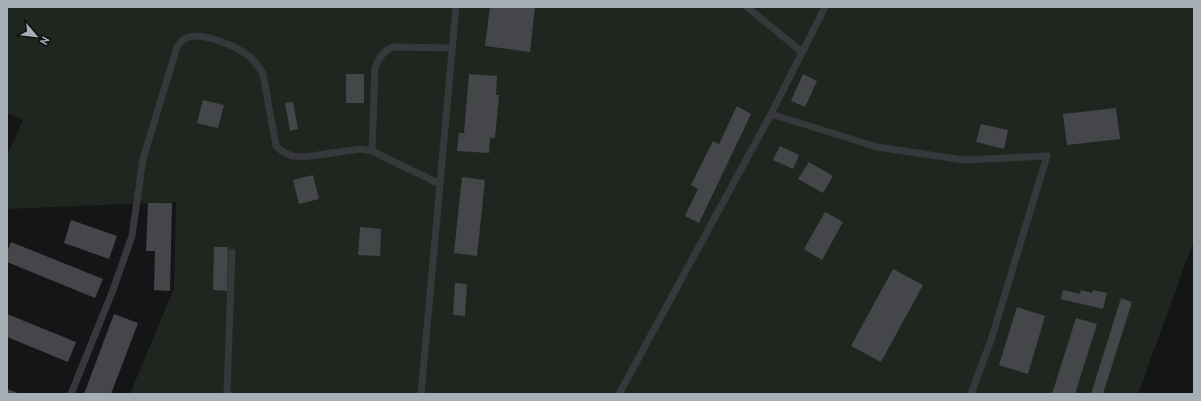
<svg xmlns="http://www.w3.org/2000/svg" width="1201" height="401" font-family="'PT Sans',sans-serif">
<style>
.green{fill:#1f261f}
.building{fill:#44464a}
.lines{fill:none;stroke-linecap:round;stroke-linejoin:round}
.service{stroke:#36383b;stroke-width:7}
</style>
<rect width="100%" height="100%" fill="#151517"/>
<path class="green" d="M7,7H1194V240L1138,394H130L174,288L176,202L7,209V156L23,120L7,113Z"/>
<g class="building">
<path d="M490,7H535L530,52L485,46Z"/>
<rect x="346" y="74" width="18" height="29"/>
<path d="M469,74L497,76L496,95H499L495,138H490L489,153L457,151L459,133H464Z"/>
<path d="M803,74L817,81L805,107L791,101Z"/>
<path d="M203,100L224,105L218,128L197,123Z"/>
<path d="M293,102L298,129L290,131L285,103Z"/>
<path d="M737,106L751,114L699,223L685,216L698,189L691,185L713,141L719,144Z"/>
<path d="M1116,108L1120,139L1067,145L1063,114Z"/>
<path d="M981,124L1008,130L1004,149L976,142Z"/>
<path d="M780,146L799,155L793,169L773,160Z"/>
<path d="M809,162L833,176L823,193L798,179Z"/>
<path d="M313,175L319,199L299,204L293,180Z"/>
<path d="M462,177L485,180L477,256L454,253Z"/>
<path d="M148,203H172L170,291L154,290L155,251H146Z"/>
<path d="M825,212L843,222L822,260L804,249Z"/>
<path d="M71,220L117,236L109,259L64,243Z"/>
<path d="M360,227L381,229L380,256L358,255Z"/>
<path d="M11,242L103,279L95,298L7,262V252Z"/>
<path d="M214,247H228L227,291L213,290Z"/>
<path d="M893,269L923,285L881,362L851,346Z"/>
<path d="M455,283L467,284L465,316L453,315Z"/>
<path d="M1063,290L1080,294L1081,290L1092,293L1093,290L1107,293L1103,309L1061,299Z"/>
<path d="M1121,298L1132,302L1103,394H1091Z"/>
<path d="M1017,307L1045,316L1028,374L999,365Z"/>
<path d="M7,314L76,342L68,362L7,337Z"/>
<path d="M114,314L138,323L111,394H84Z"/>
<path d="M1076,318L1097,324L1075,394H1052Z"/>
<path d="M7,389L20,394H7Z"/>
</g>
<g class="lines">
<g class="service">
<path d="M747,7L802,52"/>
<path d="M771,114L877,147L964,160L1047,156L991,340L971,394"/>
<path d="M372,151L375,68C378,59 383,51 393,47L452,48"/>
<path d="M71,394L113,290L132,236L143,159L177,47C179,45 180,42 183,40C199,29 236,46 250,57C255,62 259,67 263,74L276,146L282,151L292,156L304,157L360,149L372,151L440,184"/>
<path d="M227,394L232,252"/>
<path d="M421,394L456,7"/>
<path d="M619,394L771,114L825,7"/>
</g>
</g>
<rect width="1201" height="401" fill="none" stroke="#a7afb6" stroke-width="16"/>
<g transform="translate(36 36) rotate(118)" stroke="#101012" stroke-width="3" paint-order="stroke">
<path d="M0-3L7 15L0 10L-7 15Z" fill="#a7afb6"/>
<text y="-6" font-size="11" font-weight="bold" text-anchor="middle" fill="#a7afb6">N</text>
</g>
</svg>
